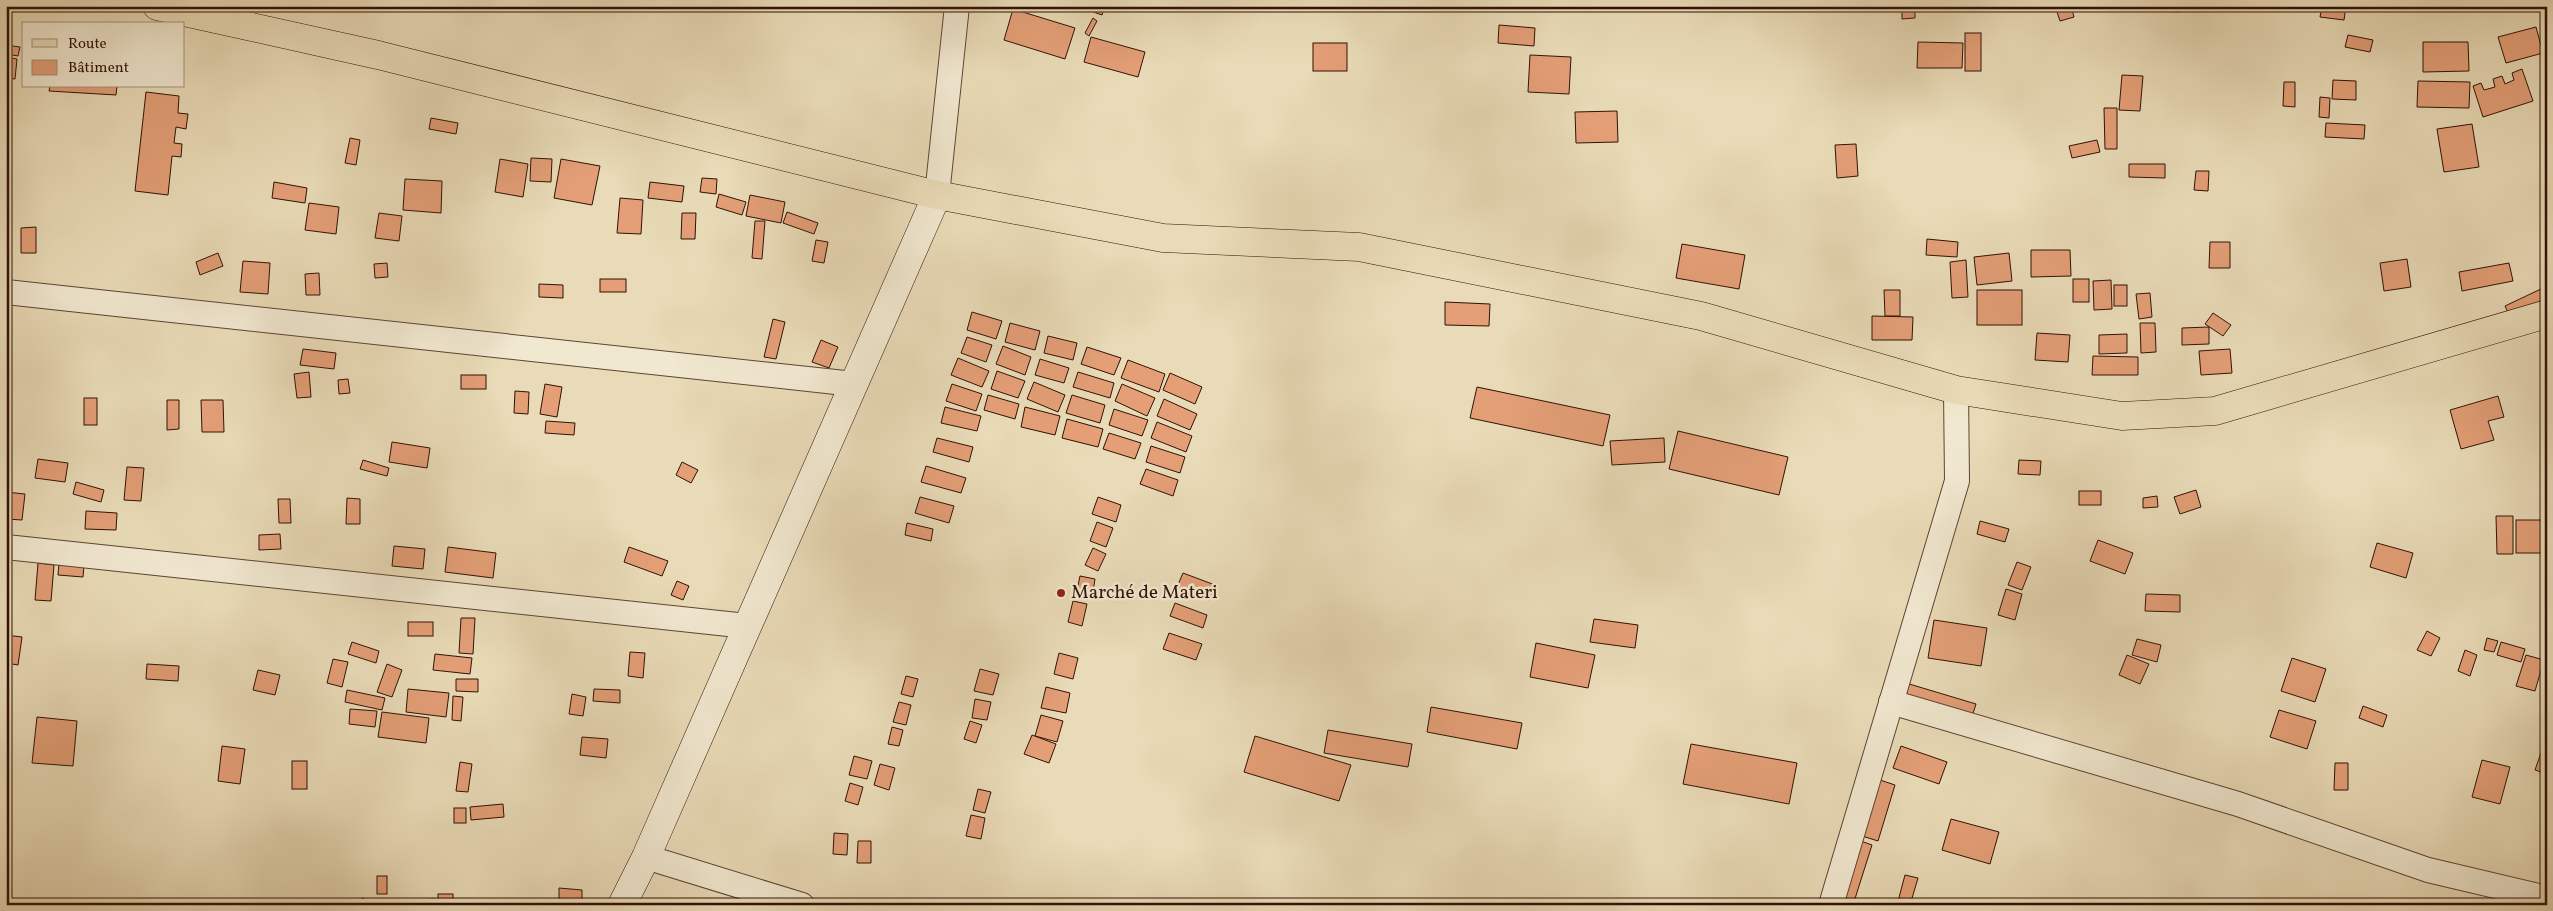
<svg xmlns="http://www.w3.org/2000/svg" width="2553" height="911" font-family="Vollkorn,serif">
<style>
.building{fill:#e49f77;stroke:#301106}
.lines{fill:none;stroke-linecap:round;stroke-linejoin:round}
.street-casing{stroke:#5e4432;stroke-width:26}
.secondary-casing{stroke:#301106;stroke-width:29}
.primary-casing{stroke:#301106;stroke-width:29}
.street{stroke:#f1e8d0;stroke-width:24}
.secondary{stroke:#f1e8d0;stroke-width:28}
.primary{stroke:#e9dbb7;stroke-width:28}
.poi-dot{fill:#8f2418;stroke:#f1e8d0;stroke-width:2}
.labels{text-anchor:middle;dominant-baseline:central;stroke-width:5;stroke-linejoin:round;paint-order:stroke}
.poi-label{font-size:19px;fill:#301106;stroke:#f1e8d0;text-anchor:start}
</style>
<rect width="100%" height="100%" fill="#e9dbb7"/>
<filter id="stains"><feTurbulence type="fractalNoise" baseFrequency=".004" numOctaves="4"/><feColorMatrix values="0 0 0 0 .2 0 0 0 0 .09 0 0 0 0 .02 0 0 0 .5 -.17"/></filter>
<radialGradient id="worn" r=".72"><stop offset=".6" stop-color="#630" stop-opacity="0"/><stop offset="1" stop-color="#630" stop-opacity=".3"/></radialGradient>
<g class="building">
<path d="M1076,6H1105L1102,15Z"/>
<path d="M1902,6H1915V18L1902,19Z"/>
<path d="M2055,6H2071L2074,17L2060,21Z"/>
<path d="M2154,6H2181L2180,12L2154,11Z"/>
<path d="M2322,6H2346L2344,20L2320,17Z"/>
<path d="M1013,9L1075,28L1065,59L1004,40Z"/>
<path d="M1093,18L1097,21L1089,36L1085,33Z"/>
<path d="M1499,25L1535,28L1534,46L1498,43Z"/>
<path d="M2536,27L2543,53L2506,63L2498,37Z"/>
<rect x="1965" y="33" width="16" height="38"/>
<path d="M2348,35L2373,40L2370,52L2345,47Z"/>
<path d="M1091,37L1145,52L1138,77L1084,62Z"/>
<path d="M1918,42L1963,43L1962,68H1917Z"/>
<path d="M2423,42H2468L2469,71L2423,72Z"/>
<rect x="1313" y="43" width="34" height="28"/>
<path d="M6,45L20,47L18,56L6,54Z"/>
<path d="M1530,55L1571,57L1569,94L1528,92Z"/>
<path d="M6,57L17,59L15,79L6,78Z"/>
<path d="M2522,69L2533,101L2483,117L2473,86L2481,83L2484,90L2495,87L2493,79L2502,76L2505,84L2514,80L2512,73Z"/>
<path d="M2122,75L2143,76L2140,111L2119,110Z"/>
<path d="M2333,80L2356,81V100L2332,99Z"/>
<path d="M2418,81L2470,82L2469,108L2417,107Z"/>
<path d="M2284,82H2295V107L2283,106Z"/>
<path d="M50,86H117L116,95L49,91Z"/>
<path d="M146,92L179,96L178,113L188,114L186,129L176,127L174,143L182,144L181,157L172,156L168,195L135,191Z"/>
<path d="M2320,97L2330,98L2329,118L2319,117Z"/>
<path d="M2104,108H2117V149H2105Z"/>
<path d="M1617,111L1618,142L1576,143L1575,112Z"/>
<path d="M431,118L458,123L456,134L429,129Z"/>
<path d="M2326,123L2365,125L2364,139L2325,137Z"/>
<path d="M2472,124L2479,167L2444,172L2437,129Z"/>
<path d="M350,138L360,140L356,165L345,163Z"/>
<path d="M2097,140L2100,152L2072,158L2069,146Z"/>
<path d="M1856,144L1858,176L1837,178L1835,145Z"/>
<path d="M531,158L552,159L551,182L530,181Z"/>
<path d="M500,159L528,164L523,197L495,192Z"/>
<path d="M561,159L600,166L592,205L554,198Z"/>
<path d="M2129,164H2165V178L2129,177Z"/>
<path d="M2196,171H2209L2208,191L2194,190Z"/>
<path d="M702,178L717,179L716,194L700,192Z"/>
<path d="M405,179L442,181L441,213L403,210Z"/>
<path d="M274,182L307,188L305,203L272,198Z"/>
<path d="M650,182L684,186L682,202L648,198Z"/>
<path d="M719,194L746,202L742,215L716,207Z"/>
<path d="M750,195L785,202L781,223L746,216Z"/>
<path d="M620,198L643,200L641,234L617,233Z"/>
<path d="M309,203L339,207L336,234L305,230Z"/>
<path d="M787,212L818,223L814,234L783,223Z"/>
<path d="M379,213L402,216L399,241L375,238Z"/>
<path d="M682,213H696L695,239H681Z"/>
<path d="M755,221H765L762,259L752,258Z"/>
<path d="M36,227V253H21V228Z"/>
<path d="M1927,239L1958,242L1957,257L1926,255Z"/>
<path d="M816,240L828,242L824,263L812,261Z"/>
<path d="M2210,242H2230V268H2209Z"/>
<path d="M1682,244L1745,255L1739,289L1676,278Z"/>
<path d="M2031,250H2070L2071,276L2031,277Z"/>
<path d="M218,253L223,266L200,275L196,262Z"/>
<path d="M2009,253L2012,281L1977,285L1974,257Z"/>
<path d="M2407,259L2411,287L2384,291L2380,263Z"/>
<path d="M1966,260L1968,297L1952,298L1950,262Z"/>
<path d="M243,261L270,263L268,294L240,292Z"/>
<path d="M387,263L388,277L375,278L374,264Z"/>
<path d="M2509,263L2513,281L2462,291L2459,272Z"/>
<path d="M319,273L320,295H306L305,274Z"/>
<rect x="600" y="279" width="26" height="13"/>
<rect x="2073" y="279" width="16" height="23"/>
<path d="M2111,280L2112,309L2094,310L2093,281Z"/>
<path d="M539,284L563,285V298L539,297Z"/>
<rect x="2114" y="285" width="13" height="21"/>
<path d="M2543,288L2547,297V308L2513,323L2505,306Z"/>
<path d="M1884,290H1900V316H1885Z"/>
<rect x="1977" y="290" width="45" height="35"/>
<path d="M2150,293L2152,317L2139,319L2136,294Z"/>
<path d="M1445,302L1490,304L1489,326L1445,325Z"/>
<path d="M972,312L1002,321L996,339L967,330Z"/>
<path d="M2213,313L2231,325L2223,336L2205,324Z"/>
<path d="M1872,316L1913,317L1912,340H1872Z"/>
<path d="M773,319L785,322L776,359L764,357Z"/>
<path d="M1010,323L1040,331L1035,350L1005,342Z"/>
<path d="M2140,323H2155L2156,352L2141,353Z"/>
<path d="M2209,327V344L2182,345V328Z"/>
<path d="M2037,333L2070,335L2068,362L2035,360Z"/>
<path d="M2127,334V353L2099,354V335Z"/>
<path d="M1048,336L1077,343L1073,360L1044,353Z"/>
<path d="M967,337L992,345L986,362L961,353Z"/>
<path d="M821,340L838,347L829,368L812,362Z"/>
<path d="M1003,346L1031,357L1025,375L996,364Z"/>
<path d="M1087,347L1121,358L1114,375L1081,364Z"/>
<path d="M303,349L336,353L334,369L300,365Z"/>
<path d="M2230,349L2232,373L2201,375L2199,351Z"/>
<path d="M2093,356L2138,357V375H2092Z"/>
<path d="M958,358L989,371L982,387L951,375Z"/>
<path d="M1040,359L1069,368L1064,383L1035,375Z"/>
<path d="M1128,360L1165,374L1159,392L1121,378Z"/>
<path d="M997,371L1025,381L1018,398L991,389Z"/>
<path d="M309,372L311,397L297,398L294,374Z"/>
<path d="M1078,372L1114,383L1110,398L1073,387Z"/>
<path d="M1170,373L1202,387L1195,404L1163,390Z"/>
<rect x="461" y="375" width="25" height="14"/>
<path d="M348,379L350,393L339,394L338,380Z"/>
<path d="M1034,382L1065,395L1058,412L1027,399Z"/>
<path d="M545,384L562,387L557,417L540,414Z"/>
<path d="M952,384L982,394L976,411L946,401Z"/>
<path d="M1122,384L1155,398L1147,416L1115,401Z"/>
<path d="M1477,387L1610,415L1603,446L1470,418Z"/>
<path d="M515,391L529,392L528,414L514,413Z"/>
<path d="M988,395L1019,404L1015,419L984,410Z"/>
<path d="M1072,395L1105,405L1100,423L1066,413Z"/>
<path d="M2498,396L2504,417L2488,421L2494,440L2461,449L2450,410Z"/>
<rect x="84" y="398" width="13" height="27"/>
<path d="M1164,399L1197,414L1190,430L1157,416Z"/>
<path d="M167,400H179V429L167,430Z"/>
<path d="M201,400H223L224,432H202Z"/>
<path d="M945,407L981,416L977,431L941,423Z"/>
<path d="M1025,407L1060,416L1055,435L1021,427Z"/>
<path d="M1114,409L1148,420L1142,436L1109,425Z"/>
<path d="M1067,419L1103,429L1098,447L1062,438Z"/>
<path d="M546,421L575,423L574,435L545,433Z"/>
<path d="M1157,422L1192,436L1186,452L1151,438Z"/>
<path d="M1678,431L1788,457L1779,495L1669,469Z"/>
<path d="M1109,433L1141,443L1135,459L1103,449Z"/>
<path d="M937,438L973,447L969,462L933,452Z"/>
<path d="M1664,438L1665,462L1612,465L1610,441Z"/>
<path d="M392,442L430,448L427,468L389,462Z"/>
<path d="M1151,446L1185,457L1180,473L1146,462Z"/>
<path d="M38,459L68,463L65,482L35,478Z"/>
<path d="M363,460L389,468L387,476L360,469Z"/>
<path d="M2019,460L2041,461L2040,475L2018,474Z"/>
<path d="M682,462L698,470L691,483L676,475Z"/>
<path d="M926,466L966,478L961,493L921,482Z"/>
<path d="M127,467L144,468L141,501L124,500Z"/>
<path d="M1146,469L1178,480L1173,496L1140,484Z"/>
<path d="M76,482L104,490L101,502L73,494Z"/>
<path d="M2196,490L2201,507L2180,514L2174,497Z"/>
<rect x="2079" y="491" width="22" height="14"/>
<path d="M6,492L25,494L22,520L6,519Z"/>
<path d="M2157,496L2158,507L2143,508V498Z"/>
<path d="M920,497L954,506L949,523L915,513Z"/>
<path d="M1098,497L1121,505L1116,522L1092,514Z"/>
<path d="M347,498L360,499V524H346Z"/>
<path d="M278,499H290L291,523H279Z"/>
<path d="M86,511L117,513L116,530L85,529Z"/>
<path d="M2496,516H2513V554H2497Z"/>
<rect x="2516" y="520" width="31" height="33"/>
<path d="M1980,521L2009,529L2005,542L1977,534Z"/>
<path d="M1097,522L1113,528L1106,547L1090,541Z"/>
<path d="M907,523L933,529L931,541L905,535Z"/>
<path d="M280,534L281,549L259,550V535Z"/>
<path d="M2098,540L2133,553L2125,574L2090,561Z"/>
<path d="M2377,543L2413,553L2406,578L2370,567Z"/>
<path d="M394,546L425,549L423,569L392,566Z"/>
<path d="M448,547L496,553L493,578L445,572Z"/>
<path d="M629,547L668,561L662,576L624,562Z"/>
<path d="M1093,548L1106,554L1098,571L1085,565Z"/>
<path d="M2017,562L2031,567L2022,590L2008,585Z"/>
<path d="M38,563L54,565L51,601L35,600Z"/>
<path d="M59,563L84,565L83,577L58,575Z"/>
<path d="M1183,573L1215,585L1209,600L1177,587Z"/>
<path d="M1080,576L1095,579L1092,598L1076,595Z"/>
<path d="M677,581L689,586L683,600L671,595Z"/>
<path d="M2006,589L2022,594L2015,620L1998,615Z"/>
<path d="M2146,594L2180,595V612L2145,611Z"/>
<path d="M1073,601L1087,604L1082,626L1068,622Z"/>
<path d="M1175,603L1207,615L1203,628L1170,616Z"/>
<path d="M461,618H475L473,654L459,653Z"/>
<path d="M1594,619L1638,625L1635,648L1590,642Z"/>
<path d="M1934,620L1987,628L1981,666L1928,658Z"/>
<rect x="408" y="622" width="25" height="14"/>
<path d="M2427,631L2440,638L2431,656L2417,650Z"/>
<path d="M1169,633L1202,644L1196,660L1163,649Z"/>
<path d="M6,635L22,637L18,665L6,663Z"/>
<path d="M2487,638L2498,641L2494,652L2484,650Z"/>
<path d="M2137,639L2161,645L2157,662L2132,655Z"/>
<path d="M352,642L379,651L376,663L348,654Z"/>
<path d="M2501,642L2525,649L2521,662L2497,655Z"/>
<path d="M1536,643L1595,655L1588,688L1530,677Z"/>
<path d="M2465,650L2477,655L2470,676L2458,671Z"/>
<path d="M630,652L645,653L643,678L628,676Z"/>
<path d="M1059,653L1078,658L1073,679L1054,674Z"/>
<path d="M435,654L472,658L470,674L433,670Z"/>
<path d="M2127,655L2149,664L2140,684L2119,675Z"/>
<path d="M2526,655L2544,660L2535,691L2516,686Z"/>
<path d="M2292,658L2326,669L2315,702L2281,691Z"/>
<path d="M333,659L348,662L342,687L327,683Z"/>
<path d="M147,664L179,666L178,681L146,679Z"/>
<path d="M387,664L402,670L392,697L377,692Z"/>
<path d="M980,669L999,674L993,695L974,691Z"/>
<path d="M258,670L280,675L275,695L253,690Z"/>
<path d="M906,676L918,679L913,697L901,694Z"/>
<path d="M456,679H478V692L456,691Z"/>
<path d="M1906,683L1976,704L1970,723L1901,702Z"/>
<path d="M1046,687L1070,693L1066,713L1041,708Z"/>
<path d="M408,689L449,693L446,717L406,712Z"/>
<path d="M594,689L620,690V703L593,701Z"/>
<path d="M347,690L385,698L382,710L345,702Z"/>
<path d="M572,694L586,697L583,716L569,714Z"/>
<path d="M453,696L463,697L461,721L452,720Z"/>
<path d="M975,699L991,702L987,720L972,718Z"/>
<path d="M899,702L911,705L906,725L893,722Z"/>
<path d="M2363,706L2387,715L2383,727L2359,718Z"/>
<path d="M1431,707L1522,723L1517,749L1427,732Z"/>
<path d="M350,709L377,711L375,727L349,724Z"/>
<path d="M2279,710L2316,721L2307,749L2270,737Z"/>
<path d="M382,712L429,718L426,743L378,737Z"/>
<path d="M1041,715L1063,721L1057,742L1035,736Z"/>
<path d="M37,717L77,721L73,766L32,763Z"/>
<path d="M970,721L982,725L976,743L964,739Z"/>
<path d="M892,727L903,730L899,746L888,744Z"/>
<path d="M1328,730L1412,744L1408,767L1324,753Z"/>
<path d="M1032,735L1056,744L1049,763L1024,754Z"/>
<path d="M1255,736L1351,765L1339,801L1244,772Z"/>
<path d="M582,737L608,739L606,758L580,755Z"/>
<path d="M1691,744L1797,763L1789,804L1683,784Z"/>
<path d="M222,746L245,749L240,784L218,781Z"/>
<path d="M1901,746L1947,762L1939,784L1893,768Z"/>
<path d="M2543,747L2547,749V774L2535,770Z"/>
<path d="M854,756L872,761L867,779L849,775Z"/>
<path d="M2482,760L2510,767L2500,804L2472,797Z"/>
<rect x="292" y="761" width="15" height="28"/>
<path d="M460,762L472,764L468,792L456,791Z"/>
<path d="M2335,763H2348V790H2334Z"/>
<path d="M880,764L895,768L889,790L874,785Z"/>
<path d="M1877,779L1895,785L1878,841L1859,835Z"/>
<path d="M850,783L863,787L858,805L845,801Z"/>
<path d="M978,789L991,792L985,813L973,810Z"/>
<path d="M503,804L504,817L471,820L470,807Z"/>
<rect x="454" y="808" width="12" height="15"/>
<path d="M971,815L985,818L981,839L966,836Z"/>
<path d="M1951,819L1999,832L1990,864L1942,850Z"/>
<path d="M834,833L848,834L847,855L833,854Z"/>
<path d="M1858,840L1872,845L1853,905H1838Z"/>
<path d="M858,841H871V863H857Z"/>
<path d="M1905,875L1918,878L1910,905H1897Z"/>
<rect x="377" y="876" width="10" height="18"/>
<path d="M559,888L582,890V903L559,902Z"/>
<rect x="438" y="894" width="15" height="11"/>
<path d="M362,898L374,903V905H359Z"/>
<path d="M435,899V905H413V900Z"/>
</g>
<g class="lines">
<g class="street-casing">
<g id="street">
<path d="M937,195L957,6"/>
<path d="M6,292L854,384"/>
<path d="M6,547L747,626"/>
<path d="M1891,702L2238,804L2428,870L2547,898"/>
<path d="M646,857L802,905"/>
<path d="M1831,905L1957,481L1956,390"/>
</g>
</g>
<g class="secondary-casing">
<path id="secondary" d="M622,905L646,857L937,195"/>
</g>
<g class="primary-casing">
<path id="primary" d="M157,6L378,55L937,195L1163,238L1359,247L1701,316L1956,390L2122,416L2215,411L2547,314"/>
</g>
<use href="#street" class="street"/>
<use href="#secondary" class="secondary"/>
<use href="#primary" class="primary"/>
</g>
<circle class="poi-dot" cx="1061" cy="593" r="5"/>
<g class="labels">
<g class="poi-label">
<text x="1071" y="593">Marché de Materi</text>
</g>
</g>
<rect width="2553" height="911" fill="none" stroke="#e9dbb7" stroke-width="25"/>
<rect x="8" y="8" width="2538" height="896" fill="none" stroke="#301106" stroke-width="2.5"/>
<rect x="12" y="12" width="2528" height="886" fill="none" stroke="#301106"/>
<rect x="22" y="22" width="162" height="65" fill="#f1e8d0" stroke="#a4927f"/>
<rect x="32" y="39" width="25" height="8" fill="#e9dbb7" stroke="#a4927f"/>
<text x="68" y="48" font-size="15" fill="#301106">Route</text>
<rect x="32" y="60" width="25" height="15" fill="#e49f77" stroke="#a4927f"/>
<text x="68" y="72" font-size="15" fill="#301106">Bâtiment</text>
<rect width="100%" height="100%" filter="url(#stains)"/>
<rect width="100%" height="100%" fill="url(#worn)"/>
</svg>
